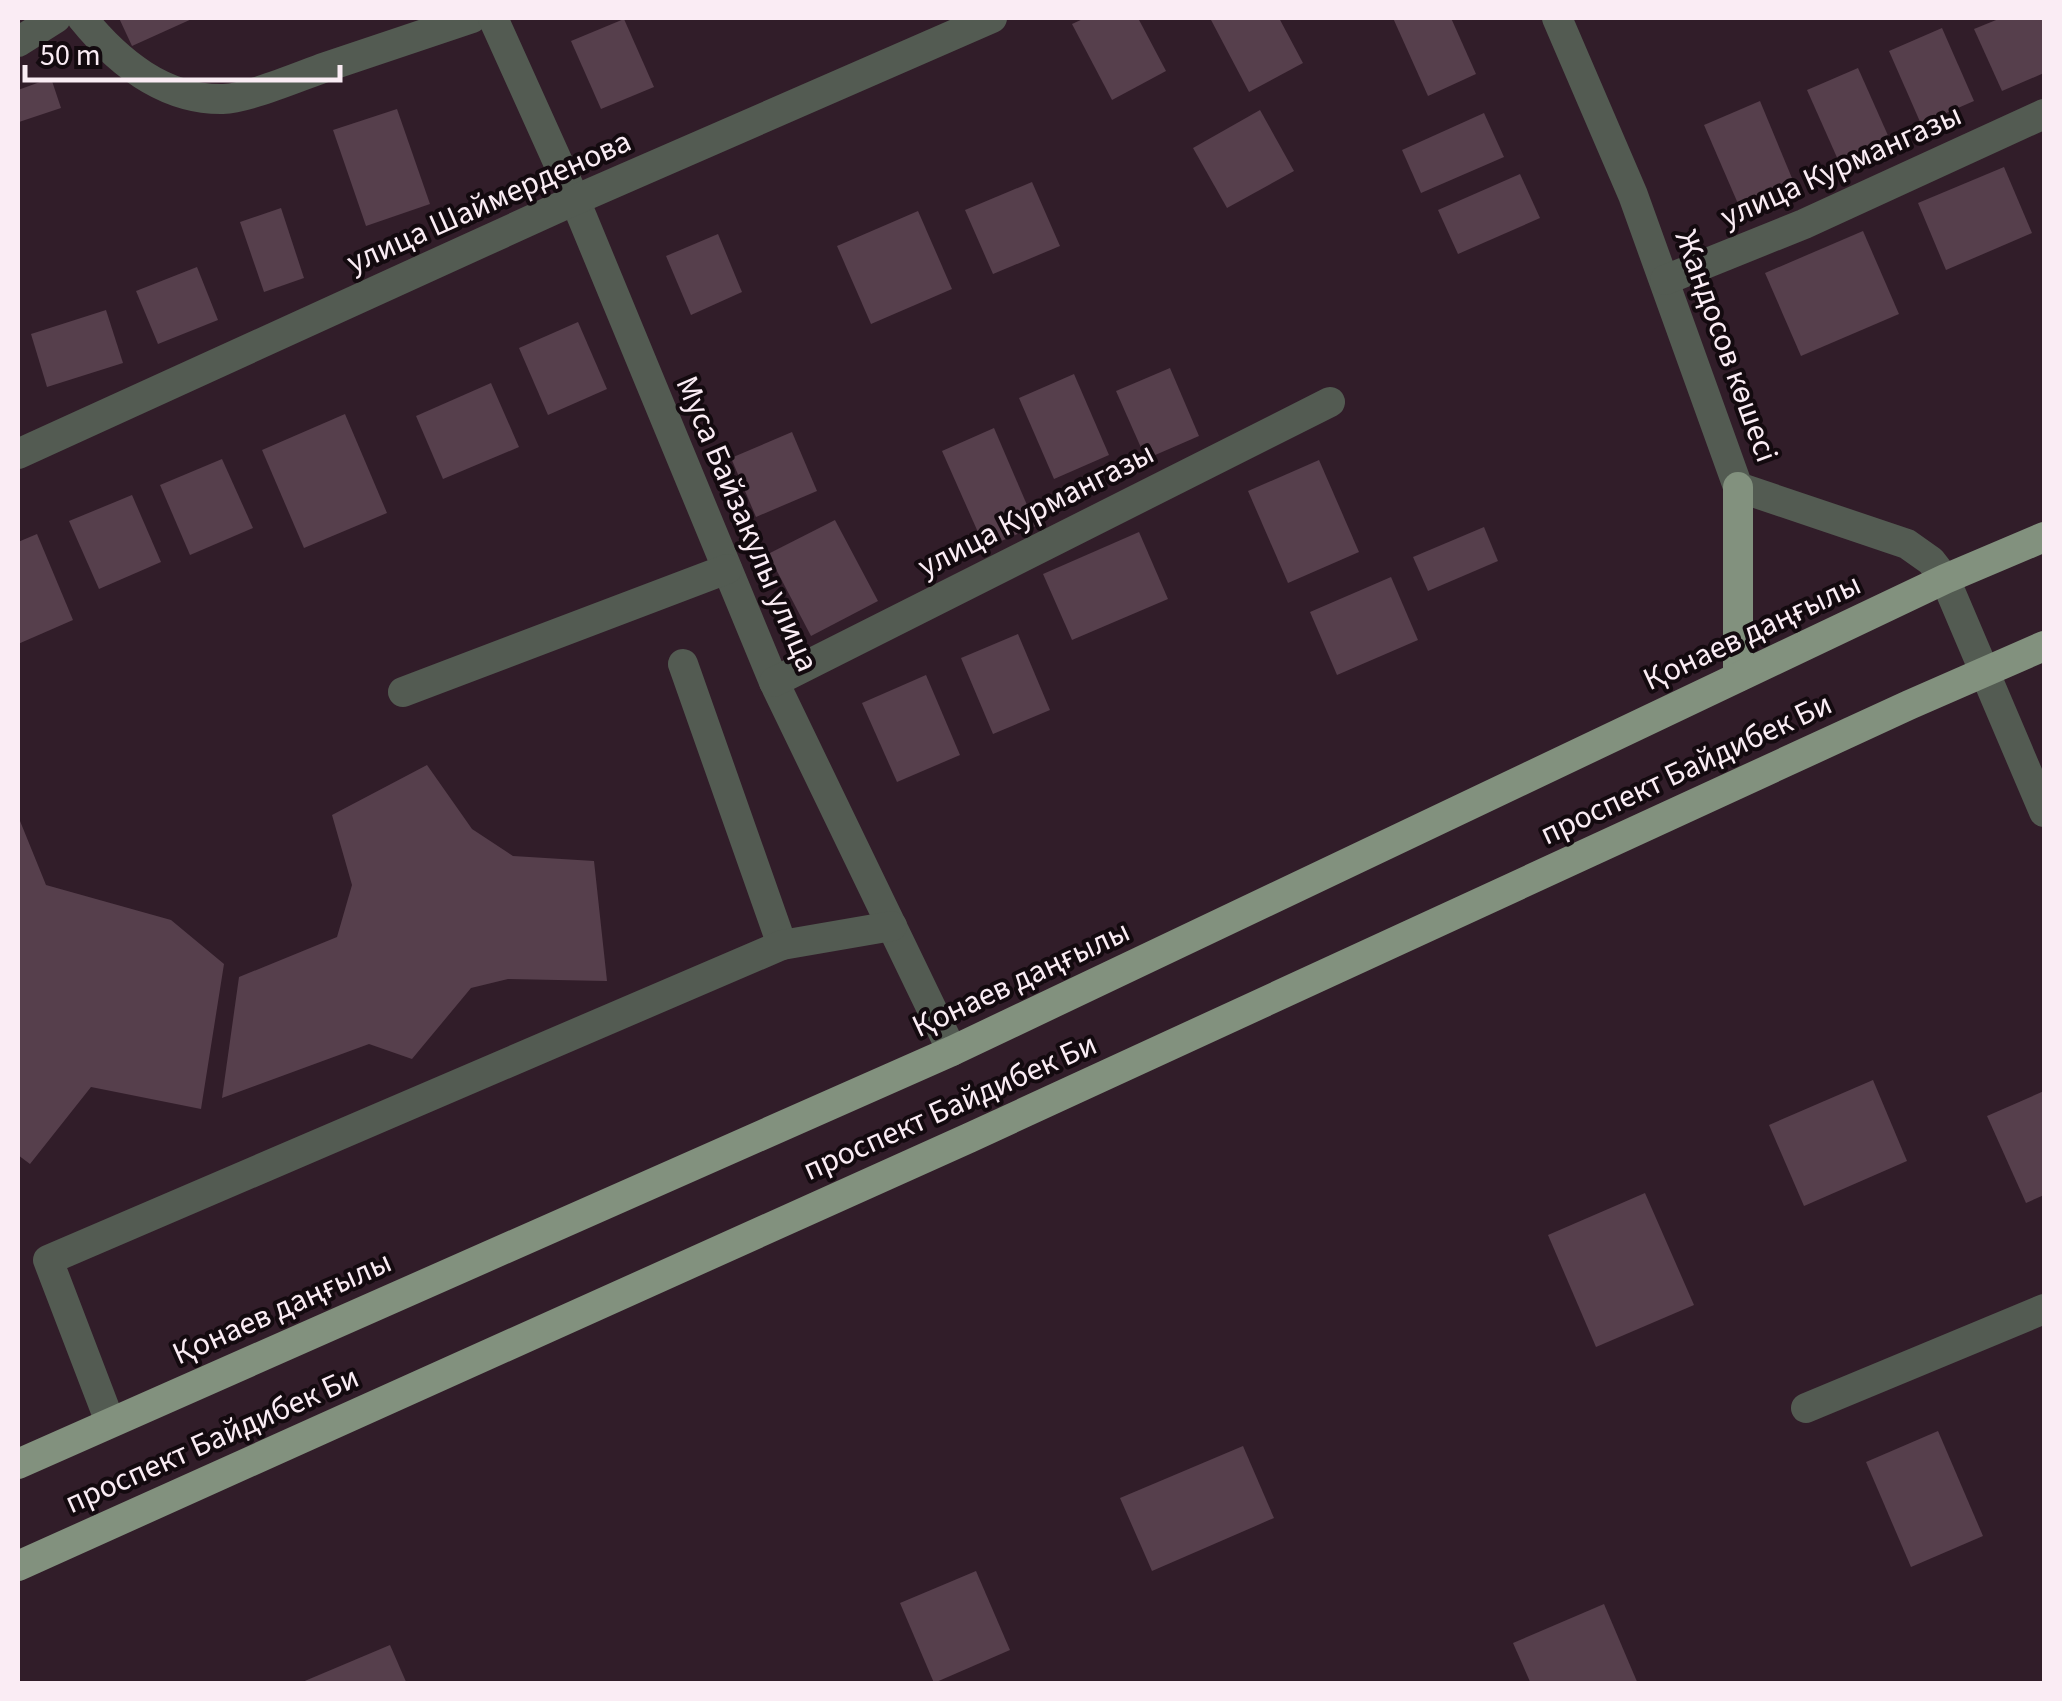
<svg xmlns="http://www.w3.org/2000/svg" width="2062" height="1701" font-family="'Source Sans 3',sans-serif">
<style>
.building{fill:#563f4c}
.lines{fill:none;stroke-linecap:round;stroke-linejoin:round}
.minor{stroke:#535b52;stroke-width:30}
.major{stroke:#82917e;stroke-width:30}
.labels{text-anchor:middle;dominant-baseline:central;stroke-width:8;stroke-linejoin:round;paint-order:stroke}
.street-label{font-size:32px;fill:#faecf4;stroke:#130a0f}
</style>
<rect width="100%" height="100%" fill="#311d29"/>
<g class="building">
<path d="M119,18H194L132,46Z"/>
<path d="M1085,18H1138L1166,71L1112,100L1072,24Z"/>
<path d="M1210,18H1279L1303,63L1249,92Z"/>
<path d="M1393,18H1451L1476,74L1428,96Z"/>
<path d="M2001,18H2044V73L2002,91L1974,29Z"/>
<path d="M624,19L654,87L601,109L571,41Z"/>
<path d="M1942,28L1974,101L1921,124L1889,51Z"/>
<path d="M1858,68L1890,140L1839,162L1807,90Z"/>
<path d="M51,78L61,108L19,122L18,90Z"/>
<path d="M1760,101L1794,183L1739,206L1704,125Z"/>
<path d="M397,109L430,204L366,226L333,130Z"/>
<path d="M1260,110L1294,171L1227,208L1193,148Z"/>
<path d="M1484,113L1504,157L1421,193L1402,150Z"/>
<path d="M2004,167L2032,233L1946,270L1918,203Z"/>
<path d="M1520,174L1540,218L1458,254L1438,210Z"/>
<path d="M1032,182L1060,246L993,274L965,210Z"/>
<path d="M281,208L304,278L264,292L240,222Z"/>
<path d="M918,211L952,289L871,324L837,246Z"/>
<path d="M1863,231L1899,314L1801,356L1765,273Z"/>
<path d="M718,234L742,292L691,315L666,256Z"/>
<path d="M197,267L218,320L158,344L136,291Z"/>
<path d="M106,310L123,363L47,387L31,334Z"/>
<path d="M578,322L607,389L548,415L519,348Z"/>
<path d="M1170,368L1199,436L1146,459L1116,391Z"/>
<path d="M1074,374L1109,455L1054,479L1019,398Z"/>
<path d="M491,383L519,447L443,479L416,416Z"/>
<path d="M345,414L387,513L304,548L262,450Z"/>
<path d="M994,428L1036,526L985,548L942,451Z"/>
<path d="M792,432L817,491L756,517L731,458Z"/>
<path d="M222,459L253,528L190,555L160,485Z"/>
<path d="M1319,460L1359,552L1288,583L1248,491Z"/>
<path d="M132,495L161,562L99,589L69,521Z"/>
<path d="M835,520L878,601L811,636L768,554Z"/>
<path d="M1484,527L1498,561L1428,591L1413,557Z"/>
<path d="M1139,532L1168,599L1072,640L1043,574Z"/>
<path d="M37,534L73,620L18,644V542Z"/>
<path d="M1391,577L1418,640L1337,675L1310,612Z"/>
<path d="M1018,634L1050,710L993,734L961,658Z"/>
<path d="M926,675L960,755L897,782L862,703Z"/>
<path d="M427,765L472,829L513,856L594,861L607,981L508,979L471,988L412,1059L369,1044L222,1098L239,977L337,937L352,885L332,815Z"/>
<path d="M18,816L46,885L171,920L224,964L201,1109L91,1087L30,1164L18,1155Z"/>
<path d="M1873,1080L1907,1161L1804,1206L1769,1125Z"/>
<path d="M2044,1091V1195L2026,1203L1987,1116Z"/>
<path d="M1645,1193L1694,1305L1596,1347L1548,1235Z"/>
<path d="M1938,1431L1983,1536L1911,1567L1866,1462Z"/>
<path d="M1243,1446L1274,1518L1152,1571L1120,1498Z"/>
<path d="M976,1571L1010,1650L934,1683L900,1603Z"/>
<path d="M1604,1604L1638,1684H1531L1513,1643Z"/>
<path d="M390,1645L407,1684H300V1683Z"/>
</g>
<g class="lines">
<g class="minor">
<path d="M82,18C117,61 163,100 223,99C249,98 300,76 326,67C375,51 423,34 472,18"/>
<path d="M493,18L575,200L774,682L952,1051"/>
<path d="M1557,18L1633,195L1738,487L1907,544L1931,561L1945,579L2044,812"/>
<path d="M18,42L56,18"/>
<path d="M1665,280L1804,224L2044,114"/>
<path d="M18,454L575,200L992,18"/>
<path d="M683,664L782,945"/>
<path d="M774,682L1330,402"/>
<path d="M403,692L727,569"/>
<path d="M1806,1408L2044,1309"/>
<path d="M110,1422L48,1260L782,945L892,926"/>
</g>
<g class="major">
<path d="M1738,677V487"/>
<path d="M18,1464L952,1051L1945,579L2044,537"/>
<path d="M18,1566L969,1138L1909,705L2044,646"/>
</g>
</g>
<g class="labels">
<g class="street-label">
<text transform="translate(1841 166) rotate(-24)">улица Курмангазы</text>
<text transform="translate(489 202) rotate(-24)">улица Шаймерденова</text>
<text transform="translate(1726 346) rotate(70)">Жандосов көшесі</text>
<text transform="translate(1036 510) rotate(-27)">улица Курмангазы</text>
<text transform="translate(747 524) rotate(67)">Муса Байзакулы улица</text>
<text transform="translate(1752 632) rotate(-25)">Қонаев даңғылы</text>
<text transform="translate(1686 769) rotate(-25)">проспект Байдибек Би</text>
<text transform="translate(1021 979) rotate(-25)">Қонаев даңғылы</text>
<text transform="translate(950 1107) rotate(-24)">проспект Байдибек Би</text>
<text transform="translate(282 1308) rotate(-24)">Қонаев даңғылы</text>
<text transform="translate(212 1440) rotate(-24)">проспект Байдибек Би</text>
</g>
</g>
<rect width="2062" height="1701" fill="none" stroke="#faecf4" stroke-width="40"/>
<path d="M25 65v15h315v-15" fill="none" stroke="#faecf4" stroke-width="5"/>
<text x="40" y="65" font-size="30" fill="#faecf4" stroke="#130a0f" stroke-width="8" paint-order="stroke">50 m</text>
</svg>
